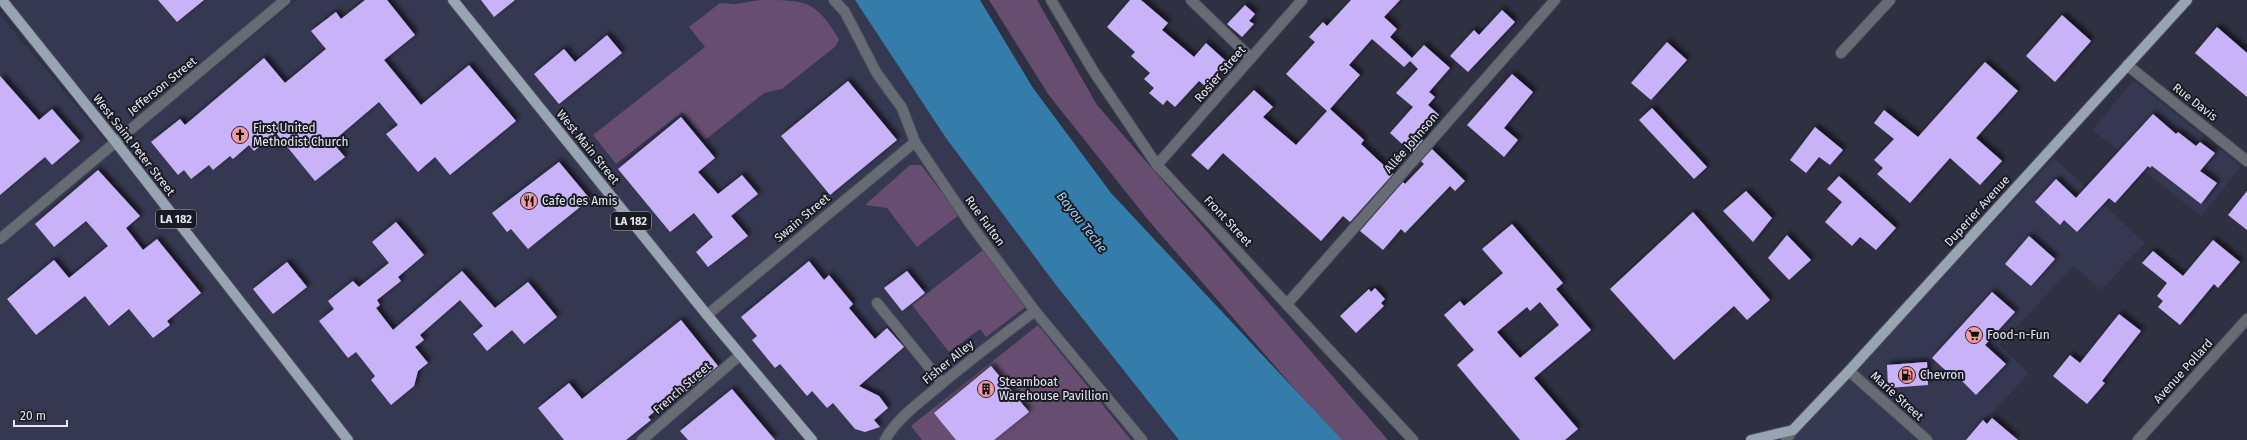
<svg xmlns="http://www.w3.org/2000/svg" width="2247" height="440" font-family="'Fira Sans',sans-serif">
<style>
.built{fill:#353850}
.green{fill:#674d70}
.water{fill:#347daa}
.building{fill:#c8b2f8;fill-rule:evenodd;filter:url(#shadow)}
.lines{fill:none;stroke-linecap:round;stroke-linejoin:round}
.minor-casing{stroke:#4c4e5e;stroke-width:12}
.major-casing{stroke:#4c4e5e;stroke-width:12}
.minor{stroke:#676c74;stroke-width:10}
.major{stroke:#99a4b3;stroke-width:10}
.labels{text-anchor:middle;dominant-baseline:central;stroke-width:4;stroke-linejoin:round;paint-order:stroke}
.shield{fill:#191a22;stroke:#a8aab4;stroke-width:1}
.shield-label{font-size:11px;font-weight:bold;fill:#e6e8f3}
.street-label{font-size:12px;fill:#e6e8f3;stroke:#191a22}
.poi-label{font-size:12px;fill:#e6e8f3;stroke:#191a22;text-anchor:start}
.water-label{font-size:13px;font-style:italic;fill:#99d0f6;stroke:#191a22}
</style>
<defs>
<filter id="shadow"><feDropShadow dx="3.5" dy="-3.5" stdDeviation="2" flood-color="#0009"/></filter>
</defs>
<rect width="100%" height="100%" fill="#2f3142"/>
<g class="built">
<path d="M0,0H282L115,141L0,6Z"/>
<path d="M296,0H869L1202,440H0V246L88,173L0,243V15L114,151Z"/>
<path d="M2133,80L2241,166L2201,216L2093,130Z"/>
<path d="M2054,158L2145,243L2101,290L2074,266L1999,345L2029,373L1966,440H1788Z"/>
</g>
<g class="green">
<path d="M761,0C806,0 815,0 839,39L836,46L782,89L764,93L705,140L682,112L616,164L593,135L705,47L689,27L720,3L735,4Z"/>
<path d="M989,0H1037L1097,105L1388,440H1339L1149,221L1048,94Z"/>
<path d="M910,165H921L959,215L917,247L887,208L865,205Z"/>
<path d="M983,250L1027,306L986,337L980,329L949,352L912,305Z"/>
<path d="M1038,325L1131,440H922L911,426Z"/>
</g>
<path class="water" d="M855,0H980L1033,88L1111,193L1342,440H1179L1056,285L946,138Z"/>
<g class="building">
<path d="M158,0H204L177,22Z"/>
<path d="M365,0H387L415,35L384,60L421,105L469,65L516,121L450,175L435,157L418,172L386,134L398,125L379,102L332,142L345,157L315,181L276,133L254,151L249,145L233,159L230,156L213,170L209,165L191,179L184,170L178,175L151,142L180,119L185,125L264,58L285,83L326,49L311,31L336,12L341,19Z"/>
<path d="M481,0H515L494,17Z"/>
<path d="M1130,0H1141L1168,23L1162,30L1194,57L1206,43L1227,62L1205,86L1199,81L1175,107L1167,100L1163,105L1149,93L1154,88L1144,79L1150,73L1131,56L1135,52L1107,27Z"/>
<path d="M1351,0H1400L1384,17L1397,29L1390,37L1412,58L1424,45L1450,68L1429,92L1435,97L1428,105L1439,115L1426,130L1427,132L1421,139L1423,140L1412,153L1390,133L1413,107L1396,93L1418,69L1410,61L1404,67L1372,39L1349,65L1360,75L1330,109L1364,140L1361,144L1393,174L1350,222L1343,216L1321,241L1223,153L1208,170L1191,155L1254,90L1273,107L1263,117L1296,145L1327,111L1286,74L1315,42L1309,37L1323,22L1327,26Z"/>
<path d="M1245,5L1255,14L1249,21L1254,24L1242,37L1227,24Z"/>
<path d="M1502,10L1515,22L1468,72L1450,56L1474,30L1479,35Z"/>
<path d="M2062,15L2091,41L2055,82L2026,56Z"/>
<path d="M2217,27L2247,53V97L2195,53Z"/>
<path d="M607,35L622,53L559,104L534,74L564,49L575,62Z"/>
<path d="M1667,42L1687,60L1651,100L1631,83Z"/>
<path d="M1985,62L2018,91L1976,138L2002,161L1980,185L1950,158L1910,203L1877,174L1883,168L1874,160L1894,139L1874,123L1884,110L1918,137Z"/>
<path d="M1512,74L1533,92L1504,128L1518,140L1504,157L1467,125Z"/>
<path d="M0,76L39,120L52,109L80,141L52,165L45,157L0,195Z"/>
<path d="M848,81L897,140L830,195L781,136Z"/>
<path d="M1652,108L1707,167L1694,179L1639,120Z"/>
<path d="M2153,114L2176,134L2178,132L2196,146L2200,142L2215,153L2200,171L2217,183L2201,204L2152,166L2150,168L2148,166L2115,203L2109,198L2077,232L2064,220L2060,225L2035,202L2056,179L2076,198Z"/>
<path d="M681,117L715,158L698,172L718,194L742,175L758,194L731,216L748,236L708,267L696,252L713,237L694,213L670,232L618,169Z"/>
<path d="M1815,127L1843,150L1830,165L1819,157L1806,173L1790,160Z"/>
<path d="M1432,149L1465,181L1455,191L1450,186L1405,233L1401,229L1383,250L1360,231L1403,182L1405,184L1424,164L1421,161Z"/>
<path d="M559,162L590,199L528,249L511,229L507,232L492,213Z"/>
<path d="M98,170L140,216L126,228L143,250L157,239L201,293L167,321L170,325L153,338L129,309L109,326L85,296L36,335L7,299L54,260L69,278L108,246L86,221L54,247L35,224Z"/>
<path d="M1839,176L1896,228L1876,250L1860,237L1852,246L1825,222L1842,202L1827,189Z"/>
<path d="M1746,191L1772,218L1753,242L1723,211Z"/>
<path d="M2247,191V230L2228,215Z"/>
<path d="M1693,212L1770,300L1747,320L1734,306L1674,360L1610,289Z"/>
<path d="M396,222L424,255L398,277L401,281L377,300L380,305L376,308L393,330L462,271L495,308L528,282L557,317L524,344L512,330L487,351L473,334L483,326L460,300L420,335L424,340L415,347L428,363L418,371L414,386L391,405L371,380L375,376L356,352L348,358L319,321L334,309L328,301L353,281L359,287L389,263L372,242Z"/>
<path d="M1512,224L1563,283L1556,289L1591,330L1534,378L1578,429L1565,440H1520L1457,365L1474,350L1444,315L1460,301L1464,306L1503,273L1482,249ZM1540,302L1559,325L1520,358L1497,332L1527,307L1530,311Z"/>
<path d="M1787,235L1811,260L1789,280L1768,258Z"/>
<path d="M2029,236L2055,259L2031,286L2005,264Z"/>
<path d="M2213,240L2240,262L2218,288L2214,284L2180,325L2158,307L2163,301L2157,296L2167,283L2142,263L2153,251L2183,276Z"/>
<path d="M809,261L824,280L829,275L853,304L849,308L875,339L887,328L904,347L859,386L879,396L888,408L874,420L880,427L865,432L855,429L833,403L827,408L812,391L807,396L780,364L775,368L752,340L757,336L741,317Z"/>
<path d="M287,262L307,287L273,314L253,289Z"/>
<path d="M907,271L925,293L902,311L884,288Z"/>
<path d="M1375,288L1385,299L1381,303L1384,306L1356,333L1340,316L1369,289L1371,292Z"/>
<path d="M1992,292L2015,312L1985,345L2006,364L1976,395L1957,376L1955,379L1932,358Z"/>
<path d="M2119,314L2141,331L2102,381L2105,383L2087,404L2053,376L2070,355L2080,363Z"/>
<path d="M681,320L718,366L679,397L676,394L648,417L651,420L626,440H564L538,408L569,383L582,399Z"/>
<path d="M1927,362L1928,385L1888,388L1887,365Z"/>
<path d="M991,366L1029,412L994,440H956L934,413Z"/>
<path d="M732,389L775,440H688L680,431Z"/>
<path d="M1992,418L2018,440H1966L1983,420L1987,424Z"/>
</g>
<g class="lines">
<g class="minor-casing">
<g id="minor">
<path d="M834,0L845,12L876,72L902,108L915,142L971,225L1035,311L1142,440"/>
<path d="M1051,0L1094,72L1157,165L1413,440"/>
<path d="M1191,0L1251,58"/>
<path d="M1841,53L1890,0"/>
<path d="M2127,65L2247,161"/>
<path d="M1157,165L1302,0"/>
<path d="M0,239L285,0"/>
<path d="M877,303L942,383"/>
<path d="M1287,304L1555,0"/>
<path d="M707,315L915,142"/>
<path d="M1849,371L1927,440"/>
<path d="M642,440L740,355"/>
<path d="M885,440C898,417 919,403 939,386C970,360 1003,335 1035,311"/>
<path d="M1786,440L1793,430"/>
<path d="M2138,440L2247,319"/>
</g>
</g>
<g class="major-casing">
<g id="major">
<path d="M2,0L115,141L348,440"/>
<path d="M453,0L707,315L812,440"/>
<path d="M1751,440L1793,430L1849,371L2187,0"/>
</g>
</g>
<use href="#minor" class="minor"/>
<use href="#major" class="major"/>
</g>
<defs>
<g id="church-disc" transform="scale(0.9)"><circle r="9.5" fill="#f49b9f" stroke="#191a22"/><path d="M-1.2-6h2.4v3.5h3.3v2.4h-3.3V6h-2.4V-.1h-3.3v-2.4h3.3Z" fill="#111"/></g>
<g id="restaurant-disc" transform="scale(0.9)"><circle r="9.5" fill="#f49b9f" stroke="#191a22"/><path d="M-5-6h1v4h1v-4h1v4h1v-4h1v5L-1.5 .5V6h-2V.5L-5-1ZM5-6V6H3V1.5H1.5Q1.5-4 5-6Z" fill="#111"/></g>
<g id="supermarket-disc" transform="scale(0.9)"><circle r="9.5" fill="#f49b9f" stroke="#191a22"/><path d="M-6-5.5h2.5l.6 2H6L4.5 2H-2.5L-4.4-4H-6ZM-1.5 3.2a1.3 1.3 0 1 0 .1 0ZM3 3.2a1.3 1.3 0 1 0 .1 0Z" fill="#111"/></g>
<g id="fuel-disc" transform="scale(0.9)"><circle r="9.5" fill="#f49b9f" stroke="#191a22"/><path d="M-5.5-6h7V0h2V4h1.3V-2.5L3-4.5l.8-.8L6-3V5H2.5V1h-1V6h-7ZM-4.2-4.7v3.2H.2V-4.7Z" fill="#111"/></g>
<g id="building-disc" transform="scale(0.9)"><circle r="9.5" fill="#f49b9f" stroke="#191a22"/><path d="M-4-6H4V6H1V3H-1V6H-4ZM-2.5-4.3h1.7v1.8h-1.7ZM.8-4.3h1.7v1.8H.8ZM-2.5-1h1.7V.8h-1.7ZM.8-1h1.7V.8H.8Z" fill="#111"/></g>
</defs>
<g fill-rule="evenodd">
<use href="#church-disc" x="240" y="135"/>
<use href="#restaurant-disc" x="529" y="201"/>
<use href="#supermarket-disc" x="1974" y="335"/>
<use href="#fuel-disc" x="1907" y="375"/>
<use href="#building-disc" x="986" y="389"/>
</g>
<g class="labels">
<g class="shield">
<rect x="156" y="210" width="40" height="18" rx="3"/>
<rect x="611" y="212" width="40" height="18" rx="3"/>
</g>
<g class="shield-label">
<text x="176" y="219">LA 182</text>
<text x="631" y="221">LA 182</text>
</g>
<g class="street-label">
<text transform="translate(1220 74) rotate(-49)">Rosier Street</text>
<text transform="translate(162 86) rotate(-39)">Jefferson Street</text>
<text transform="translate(2195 102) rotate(38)">Rue Davis</text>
<text transform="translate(1411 143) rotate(-49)">Allée Johnson</text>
<text transform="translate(134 145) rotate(52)">West Saint Peter Street</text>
<text transform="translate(588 147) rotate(51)">West Main Street</text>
<text transform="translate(1977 211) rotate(-48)">Duperier Avenue</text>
<text transform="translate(802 218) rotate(-40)">Swain Street</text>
<text transform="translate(985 221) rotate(54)">Rue Fulton</text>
<text transform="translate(1228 221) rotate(47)">Front Street</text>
<text transform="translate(948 362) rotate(-39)">Fisher Alley</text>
<text transform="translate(2183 371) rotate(-48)">Avenue Pollard</text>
<text transform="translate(682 388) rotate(-41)">French Street</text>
<text transform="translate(1897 396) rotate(42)">Marie Street</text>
</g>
<g class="poi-label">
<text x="253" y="128">First United<tspan x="253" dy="14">Methodist Church</tspan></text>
<text x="542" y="201">Cafe des Amis</text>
<text x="1987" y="335">Food-n-Fun</text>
<text x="1920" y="375">Chevron</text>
<text x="999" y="382">Steamboat<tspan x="999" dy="14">Warehouse Pavillion</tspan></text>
</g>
<g class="water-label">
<text transform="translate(1082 222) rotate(52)">Bayou Teche</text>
</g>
</g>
<path d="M14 420v6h53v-6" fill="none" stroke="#e6e8f3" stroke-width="2"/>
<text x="20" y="420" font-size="12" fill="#e6e8f3" stroke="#191a22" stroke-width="3" paint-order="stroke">20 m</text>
</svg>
